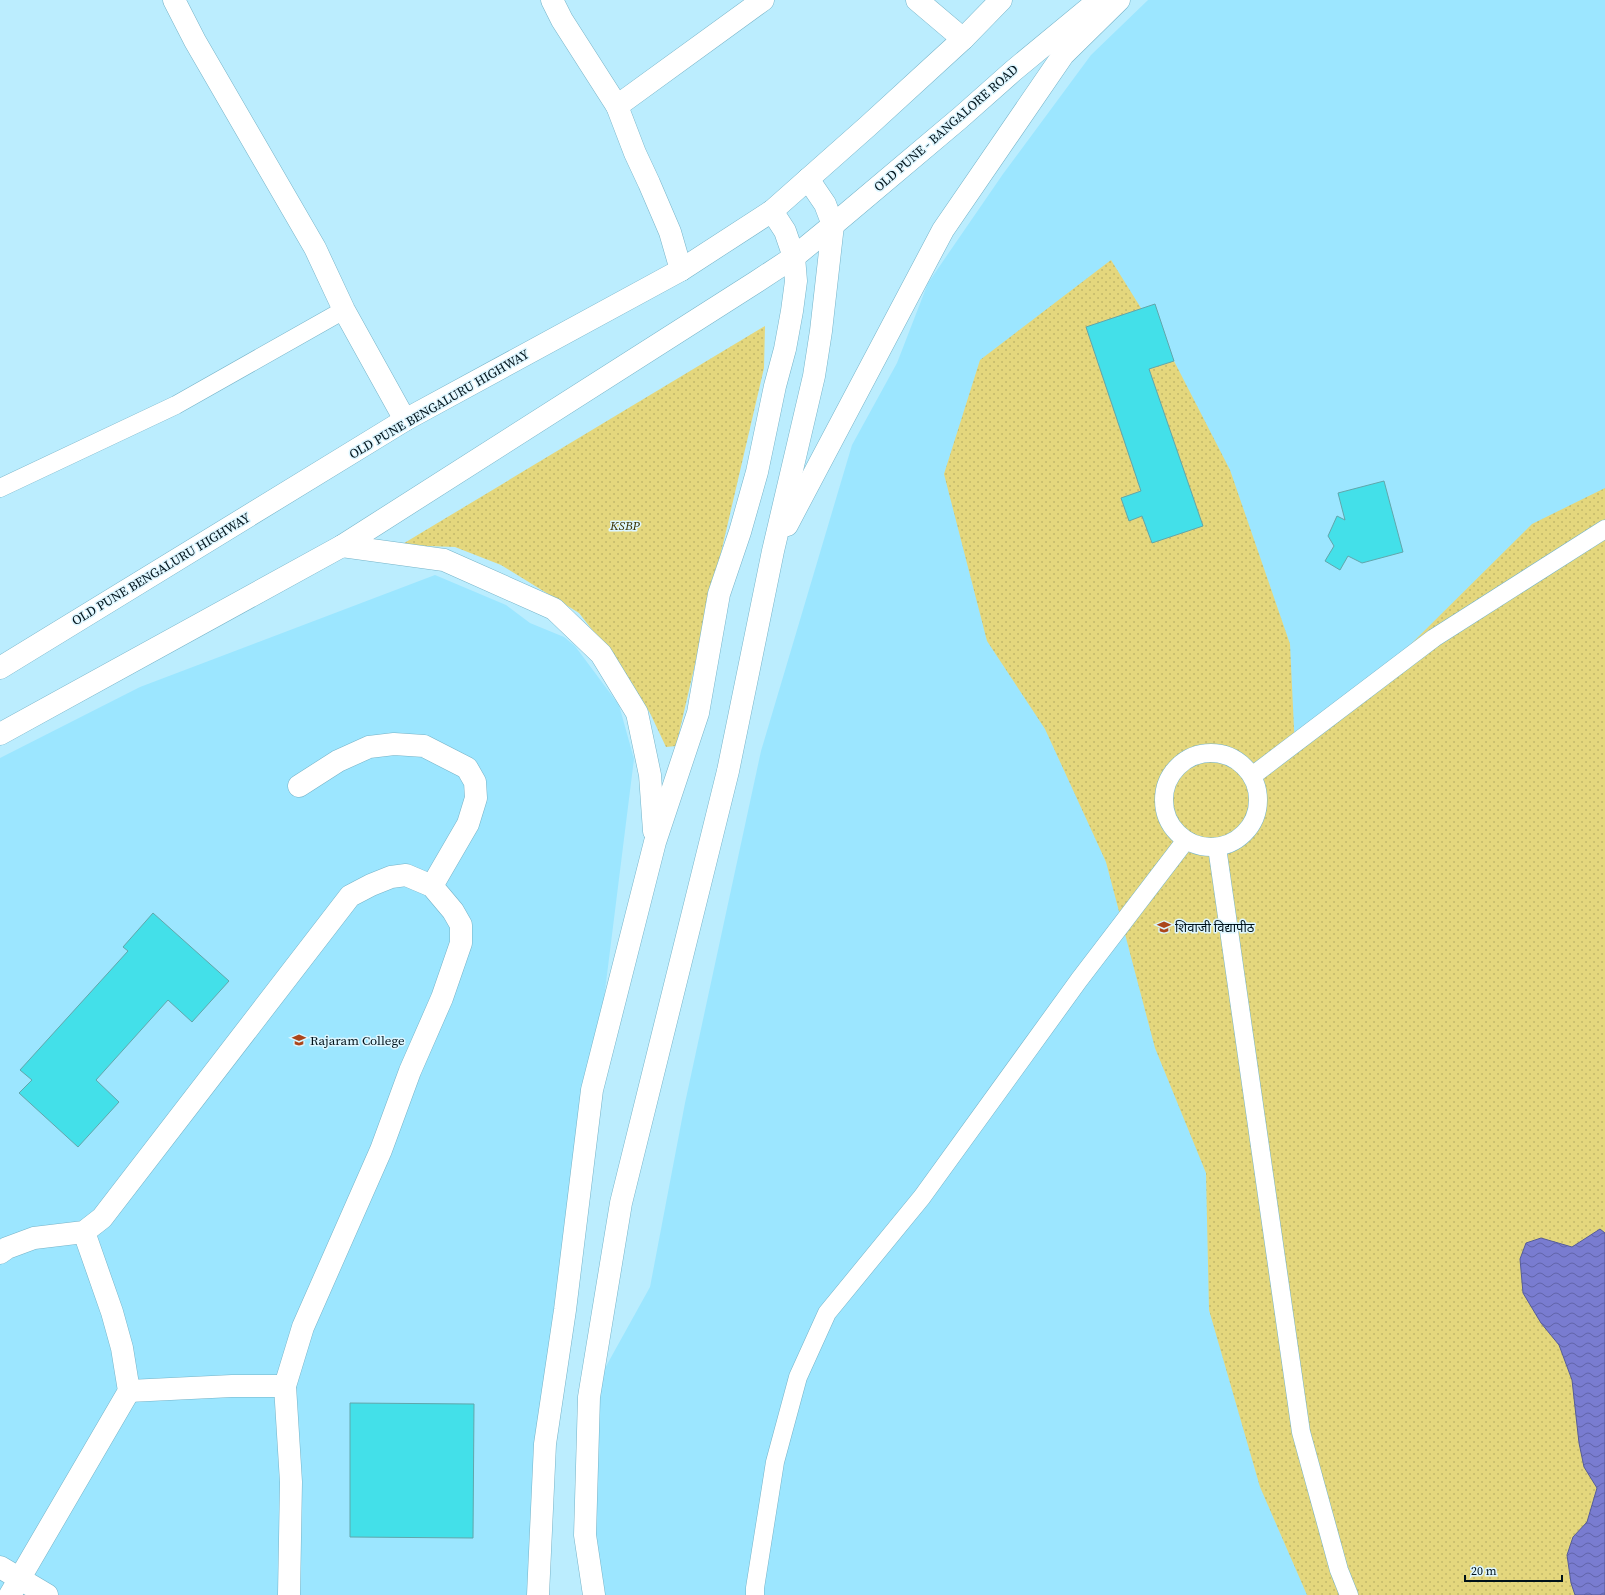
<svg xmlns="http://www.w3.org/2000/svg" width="1605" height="1595" font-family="'Source Serif 4','Noto Sans Devanagari',serif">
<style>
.built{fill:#9ce6ff}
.park{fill:url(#park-dots)}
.water{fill:url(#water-waves);stroke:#555c99}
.building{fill:#43e0e9;stroke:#61a6ab}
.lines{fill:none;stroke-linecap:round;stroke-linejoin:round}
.service-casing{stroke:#75b3c8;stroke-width:19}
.minor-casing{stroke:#75b3c8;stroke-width:23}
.primary-casing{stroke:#75b3c8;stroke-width:23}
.service{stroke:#fff;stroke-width:18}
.minor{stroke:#fff;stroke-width:22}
.primary{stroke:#fff;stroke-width:22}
.labels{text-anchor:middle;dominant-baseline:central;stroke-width:3;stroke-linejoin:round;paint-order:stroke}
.street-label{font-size:13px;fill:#00121a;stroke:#ddf6ff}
.park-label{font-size:13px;font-style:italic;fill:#3b3506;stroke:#ddf6ff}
.poi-label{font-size:13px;fill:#00121a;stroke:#ddf6ff;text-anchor:start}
</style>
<defs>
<pattern id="park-dots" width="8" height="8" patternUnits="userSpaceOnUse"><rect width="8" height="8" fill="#e4d77d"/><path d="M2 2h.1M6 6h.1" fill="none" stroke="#c2b86b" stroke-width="1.8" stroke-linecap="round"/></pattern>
<pattern id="water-waves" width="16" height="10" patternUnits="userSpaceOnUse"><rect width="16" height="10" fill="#797cd0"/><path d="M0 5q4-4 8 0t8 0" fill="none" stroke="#6164a8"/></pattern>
</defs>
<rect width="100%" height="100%" fill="#bbedfe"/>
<g class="built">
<path d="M1148,0H1605V1595H594L589,1397L650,1287L685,1103L761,751L852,445L897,363L928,283L1003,174L1091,55Z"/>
<path d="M435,575L506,605L530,623L564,637L575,646L619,705L634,759L565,1310L538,1595H0V758L140,687Z"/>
</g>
<g class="park">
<path d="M1111,260L1174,361L1230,470L1290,644L1295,750L1412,643L1532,524L1605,488V1595H1307L1260,1487L1209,1310L1206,1173L1155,1048L1106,862L1045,729L987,641L944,474L980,360Z"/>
<path d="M765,326L764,368L676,746L666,747L650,713L615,659L579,613L501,565L455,547L401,545Z"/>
</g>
<path class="water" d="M1600,1229L1605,1233V1595H1575L1571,1583L1567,1555L1573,1537L1587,1522L1597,1488L1584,1467L1579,1443L1572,1380L1559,1345L1541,1323L1523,1293L1520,1259L1526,1243L1541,1238L1572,1247Z"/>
<g class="building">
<path d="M1155,304L1174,361L1149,369L1203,526L1152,543L1142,516L1129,521L1121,498L1141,491L1086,327Z"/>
<path d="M1384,481L1403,552L1362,563L1348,556L1340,570L1325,561L1334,546L1328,536L1337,516L1345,520L1338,493Z"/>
<path d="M153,913L229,981L192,1022L168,1000L96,1080L119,1102L78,1147L19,1093L32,1080L20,1070L128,951L123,947Z"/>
<path d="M350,1403L474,1404L473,1538L350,1537Z"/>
</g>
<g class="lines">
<g class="service-casing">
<g id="service">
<path d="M0,488L176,405L344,310"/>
<circle cx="1211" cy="800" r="47"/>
<path d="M1252,776L1434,638L1605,529"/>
<path d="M1217,847L1301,1432L1339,1570L1349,1595"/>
<path d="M755,1595V1588L775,1462L798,1377L827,1313L922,1197L1079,980L1186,840"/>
</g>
</g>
<g class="minor-casing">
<g id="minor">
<path d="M174,0L195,41L315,248L344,310L405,420"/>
<path d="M552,0L562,20L617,106L635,153L649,183L670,232L681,270"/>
<path d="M917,0L963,39"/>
<path d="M617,106L763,0"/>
<path d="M299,786L338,761L369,747L394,744L424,746L467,768L475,782L476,798L468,824L432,886"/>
<path d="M0,1253L7,1248L34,1238L84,1232L102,1218L350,896L371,885L391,877L406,875L432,886L453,911L461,925V943L442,998L410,1071L381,1150L303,1327L285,1386L291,1482L289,1595"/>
<path d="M129,1391L232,1386H285"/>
<path d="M0,1567L47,1595"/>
<path d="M10,1595L129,1391L122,1348L112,1312L84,1232"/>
</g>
</g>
<g class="primary-casing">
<g id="primary">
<path d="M787,525L943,230L1063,55L1119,0"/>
<path d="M342,546L444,560L554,609L601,654L637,713L650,775L654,831"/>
<path d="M0,668L405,420L681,270L772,211L868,126L963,39L1001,0"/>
<path d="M0,734L342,546L756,282L794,257L833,225L960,118L1013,71L1099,0"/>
<path d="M538,1595L545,1444L565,1310L592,1090L655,842L698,713L719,594L740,532L757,472L775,386L785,349L792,311L796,281L794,257L785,231L772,211"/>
<path d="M594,1595L585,1535L589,1397L621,1203L728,771L773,551L814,376L821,331L833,225L825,204L808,179"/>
</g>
</g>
<use href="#service" class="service"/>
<use href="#minor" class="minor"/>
<use href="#primary" class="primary"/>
</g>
<defs>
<g id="university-bare" transform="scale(1.08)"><path d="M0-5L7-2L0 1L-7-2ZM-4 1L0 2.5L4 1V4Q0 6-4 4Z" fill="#ab461b" stroke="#ddf6ff" stroke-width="2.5" paint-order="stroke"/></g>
</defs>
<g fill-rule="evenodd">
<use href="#university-bare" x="1164" y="927"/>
<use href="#university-bare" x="299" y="1040"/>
</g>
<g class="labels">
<g class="street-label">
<text transform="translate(946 128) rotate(-41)">OLD PUNE - BANGALORE ROAD</text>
<text transform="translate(439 404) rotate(-30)">OLD PUNE BENGALURU HIGHWAY</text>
<text transform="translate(161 569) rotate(-31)">OLD PUNE BENGALURU HIGHWAY</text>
</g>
<g class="park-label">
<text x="625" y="525">KSBP</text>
</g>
<g class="poi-label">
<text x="1175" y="927">शिवाजी विद्यापीठ</text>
<text x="310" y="1040">Rajaram College</text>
</g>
</g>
<path d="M1465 1575v6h97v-6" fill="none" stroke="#00121a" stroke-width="2"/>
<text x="1471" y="1575" font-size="12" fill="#00121a" stroke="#ddf6ff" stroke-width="3" paint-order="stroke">20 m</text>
</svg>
